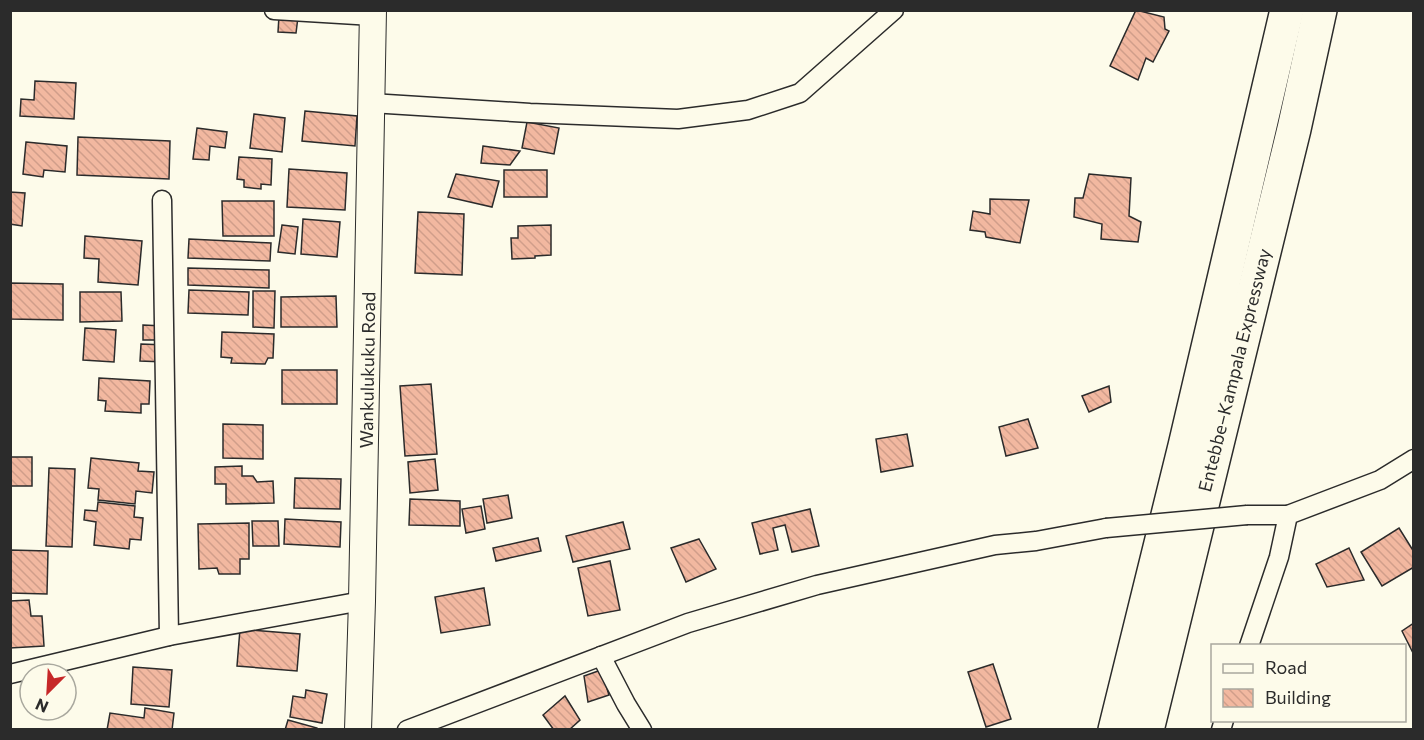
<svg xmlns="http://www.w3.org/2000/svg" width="1424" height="740" font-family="Commissioner,sans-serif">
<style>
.building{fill:url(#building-back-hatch);stroke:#2b2b2b;stroke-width:1.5}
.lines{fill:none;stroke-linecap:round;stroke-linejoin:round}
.minor-casing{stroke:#2b2b2b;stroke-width:21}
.secondary-casing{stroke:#2b2b2b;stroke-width:28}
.motorway-casing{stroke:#2b2b2b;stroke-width:36}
.minor{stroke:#fdfbea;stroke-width:18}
.secondary{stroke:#fdfbea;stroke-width:26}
.motorway{stroke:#fdfbea;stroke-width:33}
.minor-bridge-casing{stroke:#2b2b2b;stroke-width:21;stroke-linecap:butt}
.minor-bridge{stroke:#fdfbea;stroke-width:18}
.labels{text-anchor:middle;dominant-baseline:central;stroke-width:4.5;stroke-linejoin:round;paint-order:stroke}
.street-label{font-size:18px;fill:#2b2b2b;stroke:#fdfbea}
</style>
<defs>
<pattern id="building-back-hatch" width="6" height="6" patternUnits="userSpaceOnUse" patternTransform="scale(1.5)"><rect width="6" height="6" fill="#f2b8a0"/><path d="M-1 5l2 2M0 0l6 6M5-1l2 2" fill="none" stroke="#d09e8a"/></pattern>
</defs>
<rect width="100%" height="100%" fill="#fdfbea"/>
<g class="building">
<path d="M1136,10L1164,17L1165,29L1169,31L1153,62L1146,58L1138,80L1110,66Z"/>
<path d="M279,16L298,17L296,33L278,32Z"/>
<path d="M35,81L76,83L74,119L20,116L21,99L34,100Z"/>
<path d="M305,111L357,116L355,146L302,141Z"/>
<path d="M254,114L285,118L282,152L250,148Z"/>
<path d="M527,122L559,128L554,154L522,148Z"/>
<path d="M197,128L227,132L225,148L210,146L209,160L193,159Z"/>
<path d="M78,137L170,141L169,179L77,175Z"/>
<path d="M26,142L67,146L65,172L44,170L43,177L23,174Z"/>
<path d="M483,146L520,151L510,165L481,163Z"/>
<path d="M239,157L272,159L271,185L261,184V189L244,187V180L237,179Z"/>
<path d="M289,169L347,173L345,210L287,207Z"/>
<rect x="504" y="170" width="43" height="27"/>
<path d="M456,174L499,181L492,207L448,197Z"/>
<path d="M1089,174L1131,178L1129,216L1141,222L1138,242L1101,239L1102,224L1074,217L1075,198H1083Z"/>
<path d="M10,192L25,193L22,226L10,224Z"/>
<path d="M990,199L1029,200L1020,243L986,237L985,232L970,230L973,211L990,214Z"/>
<path d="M222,201H274V236H223Z"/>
<path d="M418,212L464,214L462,275L415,273Z"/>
<path d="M303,219L340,222L337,257L301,254Z"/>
<path d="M282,225L298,227L295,254L278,252Z"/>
<path d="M551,225V255L535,256V258L512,259L511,238H518V226Z"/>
<path d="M85,236L142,241L138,285L98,282L99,259L84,258Z"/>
<path d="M189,239L271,243L270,261L188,258Z"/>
<path d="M188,268L269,270V288L188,285Z"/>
<path d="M10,283L63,284V320L10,319Z"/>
<path d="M189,290L249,292L248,315L188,313Z"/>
<path d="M253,291H275L274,328L253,327Z"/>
<path d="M80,292H121L122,321L80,322Z"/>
<path d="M336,296L337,327H281V297Z"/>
<path d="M143,325L163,326L162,340H143Z"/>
<path d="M85,328L116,330L114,362L83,360Z"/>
<path d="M222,332L274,334L273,358H268L265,364L231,363L232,358L221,357Z"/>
<path d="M141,344L166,345L165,362L140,361Z"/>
<rect x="282" y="370" width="55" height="34"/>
<path d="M99,378L150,381L149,404H141V413L105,411L106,401L98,400Z"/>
<path d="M431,384L437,454L405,456L400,386Z"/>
<path d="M1109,386L1111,402L1089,412L1082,396Z"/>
<path d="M1028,419L1038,448L1006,456L999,427Z"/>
<path d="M223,424L263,425V459L223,458Z"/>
<path d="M907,434L913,466L881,472L876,439Z"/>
<rect x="10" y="457" width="22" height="29"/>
<path d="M91,458L139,463L138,471L154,472L152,493L136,491L135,504L98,500L99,489L88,488Z"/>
<path d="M435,459L438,490L410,493L408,462Z"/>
<path d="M242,466V476H253L257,482L273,481L274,503L226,504V484H215V467Z"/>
<path d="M49,468L75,469L72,547L46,546Z"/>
<path d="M295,478L341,479L340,509L294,508Z"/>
<path d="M508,495L512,518L487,523L483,499Z"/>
<path d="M410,499L460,501V526L409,525Z"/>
<path d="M98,502L135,506L134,517L143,518L141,540L130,539L129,549L94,545L96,522L84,520L85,510L97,511Z"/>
<path d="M481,506L485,529L466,533L462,509Z"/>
<path d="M810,509L819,546L792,552L785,525L773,528L778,550L760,554L752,523Z"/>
<path d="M285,519L341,522L340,547L284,544Z"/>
<path d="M252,521H278L279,546H253Z"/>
<path d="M623,522L630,549L573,562L566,536Z"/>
<path d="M249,523V559H240V574H219L217,568L199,569L198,524Z"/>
<path d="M1399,528L1414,552V567L1382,586L1361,552Z"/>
<path d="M538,538L541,551L496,561L493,548Z"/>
<path d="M699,539L716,569L686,582L671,548Z"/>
<path d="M1349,548L1364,580L1327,587L1316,564Z"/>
<path d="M10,550L48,551L47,594L10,593Z"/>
<path d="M610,561L620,610L588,616L578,568Z"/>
<path d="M484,588L490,625L441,633L435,597Z"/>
<path d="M29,600L31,616H42L44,646L10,648V601Z"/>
<path d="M1414,623V655L1402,631Z"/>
<path d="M240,629L300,634L297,671L237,666Z"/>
<path d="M993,664L1011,719L986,727L968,672Z"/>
<path d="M133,667L172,670L169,707L131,704Z"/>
<path d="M601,670L609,695L588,702L584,676Z"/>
<path d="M306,690L327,694L322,723L290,717L293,696L305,698Z"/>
<path d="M565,696L580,720L569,730H554L543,715Z"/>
<path d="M145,708L174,713L172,730H107L110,713L144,718Z"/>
<path d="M288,720L317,728V730H285Z"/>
</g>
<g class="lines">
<g class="minor-casing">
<g id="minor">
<path d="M274,10L373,16"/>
<path d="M371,103L530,113L678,119L748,110L800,93L894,10"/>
<path d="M162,200L169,636"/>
<path d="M1247,515H1288"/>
<path d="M1249,646L1279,557L1288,515L1380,480L1414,459"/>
<path d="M601,656L626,704L642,730"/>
<path d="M10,674L169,636L362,601"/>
<path d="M407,730L688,623L817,585L995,545L1036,541L1106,528"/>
<path d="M1221,730L1224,720"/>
</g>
</g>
<g class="secondary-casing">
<path id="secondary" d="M358,730L362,601L373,10"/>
</g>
<g class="motorway-casing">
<g id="motorway">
<path d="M1115,730L1185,446L1287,10"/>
<path d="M1147,730L1294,129L1320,10"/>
</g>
</g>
<use href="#minor" class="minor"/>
<use href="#secondary" class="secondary"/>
<use href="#motorway" class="motorway"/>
<g class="minor-bridge-casing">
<path id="minor-bridge" d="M1106,528L1247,515"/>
</g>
<use href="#minor-bridge" class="minor-bridge"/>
</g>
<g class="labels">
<g class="street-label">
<text transform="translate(367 370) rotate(-89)">Wankulukuku Road</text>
<text transform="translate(1234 370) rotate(-76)">Entebbe–Kampala Expressway</text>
</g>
</g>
<rect width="1424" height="740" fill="none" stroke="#2b2b2b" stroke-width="24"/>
<rect x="1211" y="644" width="195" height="78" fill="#fdfbea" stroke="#a9a89e" stroke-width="1.5"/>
<rect x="1223" y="664" width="30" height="9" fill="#fdfbea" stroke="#a9a89e" stroke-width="1.5"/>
<text x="1265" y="674" font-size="18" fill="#2b2b2b">Road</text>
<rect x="1223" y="689" width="30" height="18" fill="url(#building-back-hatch)" stroke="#a9a89e" stroke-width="1.5"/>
<text x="1265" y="704" font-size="18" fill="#2b2b2b">Building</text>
<g transform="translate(48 692) rotate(204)"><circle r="28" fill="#fdfbea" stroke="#a9a89e" stroke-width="1.5"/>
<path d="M0-4.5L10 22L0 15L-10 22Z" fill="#c62828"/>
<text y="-9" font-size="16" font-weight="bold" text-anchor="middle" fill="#2b2b2b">N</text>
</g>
</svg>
